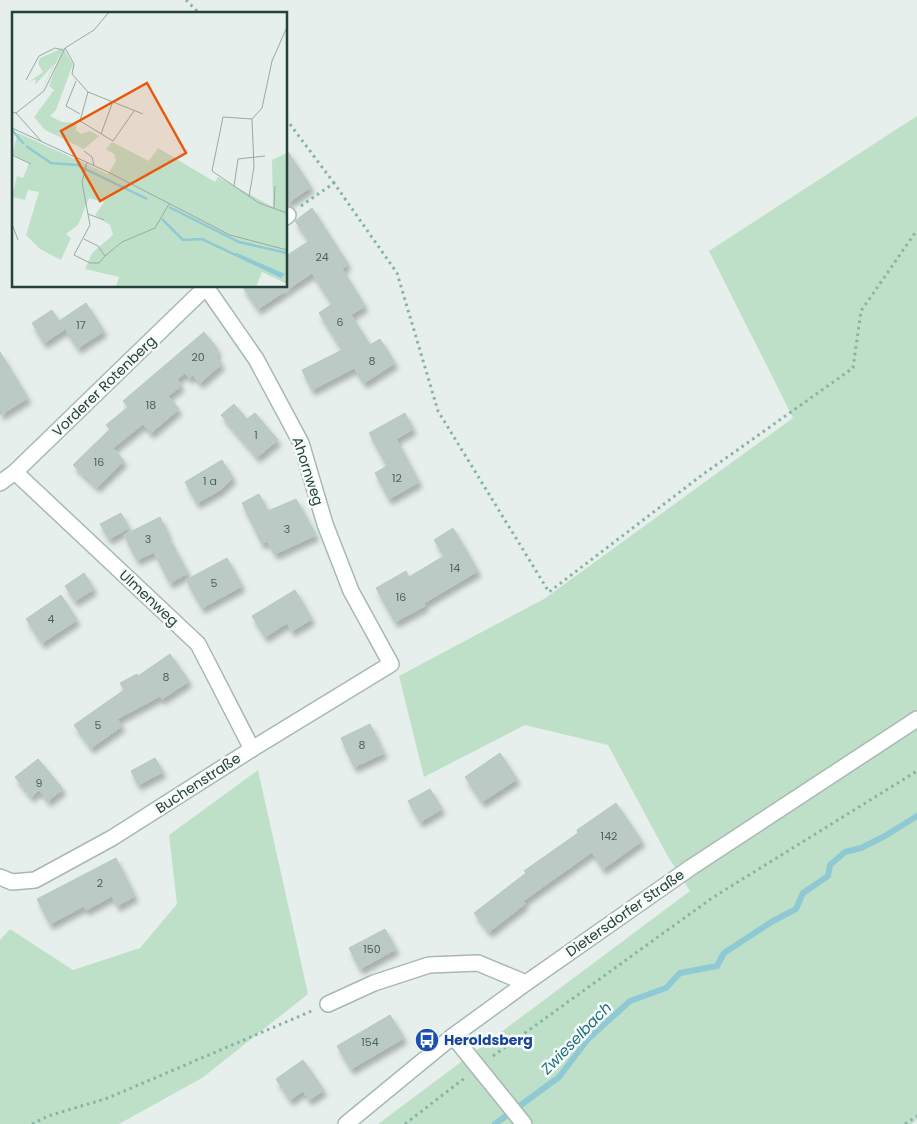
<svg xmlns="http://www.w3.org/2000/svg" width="917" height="1124" font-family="Poppins,sans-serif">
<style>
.green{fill:#bfe0c8}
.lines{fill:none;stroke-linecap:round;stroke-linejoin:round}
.stream{stroke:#8ec9d4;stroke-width:6}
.building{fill:#bbcac4;stroke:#b8c9c2;filter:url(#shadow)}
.minor-casing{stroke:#a8b8b2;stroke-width:18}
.path{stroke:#86b3a5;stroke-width:3;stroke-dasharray:2.5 4;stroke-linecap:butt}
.minor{stroke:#fff;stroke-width:15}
.labels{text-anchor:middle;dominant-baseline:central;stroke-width:5;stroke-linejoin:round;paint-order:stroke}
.number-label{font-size:11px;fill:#4a645c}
.street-label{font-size:14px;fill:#24423a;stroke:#f7fbf9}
.transit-label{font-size:14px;font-weight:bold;fill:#164399;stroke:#f7fbf9;text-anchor:start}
.water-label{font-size:15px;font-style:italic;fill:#1c6f80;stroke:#f7fbf9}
.inset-river{fill:none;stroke:#8ec9d4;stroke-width:2.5}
.inset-road{fill:none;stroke:#98aaa4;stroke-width:1}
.view{fill:#e8590c;fill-opacity:0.15;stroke:#e8590c;stroke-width:2.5}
.inset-edge{fill:none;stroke:#24423a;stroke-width:2.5}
</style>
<defs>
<filter id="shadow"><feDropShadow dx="3" dy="5.5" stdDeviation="2.5" flood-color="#0004"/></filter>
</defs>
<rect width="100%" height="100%" fill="#e6efeb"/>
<g class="green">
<path d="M917,116V1119L912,1124H378L690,891L667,855L608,745L525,725L424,777L399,676L544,599L793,418L709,251Z"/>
<path d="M258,770L308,994L202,1078L119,1124H0V940L10,929L73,970L140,948L177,904L169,835Z"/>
</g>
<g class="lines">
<path class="stream" d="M495,1124L559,1077L588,1039L630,1001L666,988L680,973L717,966L724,953L773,921L796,909L803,893L828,876L830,865L845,852L861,848L885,836L917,816"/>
</g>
<g class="building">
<path d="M286,149L311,187L286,204Z"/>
<path d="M312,208L348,264L342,269L365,306L351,315L370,345L380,339L395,363L364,383L354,368L312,390L302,370L342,350L319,313L332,304L312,273L258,309L242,286H286V256L309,241L295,221Z"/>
<path d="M86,303L104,331L78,348L63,326L65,329L44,343L32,323L52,310L59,321Z"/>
<path d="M204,332L217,348V358L222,364L200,383L193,375L189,378L185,373L177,379L181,386L168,396L179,409L151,433L143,424L113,448L124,461L97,487L73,465L110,429L106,425L128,407L123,401Z"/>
<path d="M0,352L28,398L0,415Z"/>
<path d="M234,404L247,419L255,413L278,440L257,457L221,415Z"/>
<path d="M405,413L413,429L396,439L419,482L389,499L375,473L387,466L369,433Z"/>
<path d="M222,460L233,478L220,490L197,503L185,482Z"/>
<path d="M259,494L268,511L296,499L316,535L275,554L267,541L262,544L242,503Z"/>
<path d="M121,513L129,528L109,539L100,524Z"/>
<path d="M160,517L168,534L167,535L188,573L170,583L154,552L137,560L124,535Z"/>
<path d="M453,528L478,571L424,603L425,606L395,622L376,588L406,571L409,577L444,556L434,540Z"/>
<path d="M227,558L242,586L202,608L186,580Z"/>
<path d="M84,573L94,589L75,601L65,586Z"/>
<path d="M295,590L312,619L292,631L287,623L265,637L252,616Z"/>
<path d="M61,595L77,620L42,643L26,619Z"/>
<path d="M170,654L189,681L162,699L160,696L117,719L122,726L91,748L74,725L124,690L120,683L137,674L138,676Z"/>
<path d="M370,724L384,753L354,767L341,738Z"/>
<path d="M500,753L517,779L482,802L465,777Z"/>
<path d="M155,758L163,772L138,785L131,771Z"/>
<path d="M38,759L63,789L48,801L39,790L31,797L15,777Z"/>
<path d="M430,789L442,809L420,822L408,801Z"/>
<path d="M616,803L642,841L603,869L592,852L523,901L525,904L489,932L474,913L526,873L524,871L578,833L577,830Z"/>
<path d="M116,858L135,896L117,906L112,896L86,910L84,906L50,924L37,899Z"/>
<path d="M385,929L396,949L360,969L349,948Z"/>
<path d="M390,1015L404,1038L351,1069L337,1046Z"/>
<path d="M303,1060L324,1090L309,1100L303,1091L290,1100L276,1079Z"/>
</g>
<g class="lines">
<g class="minor-casing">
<g id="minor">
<path d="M286,217L288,215"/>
<path d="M15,472L198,644L252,749"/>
<path d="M0,483L15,472L207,286"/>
<path d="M0,877L12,882L35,880L112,838L252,749L391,664L351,591L325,524L301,443L256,359L206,287"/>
<path d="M328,1004L374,983L429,965L478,963L526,983"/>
<path d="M453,1036L524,1124"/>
<path d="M346,1124L453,1036L526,983L690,868L917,719"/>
</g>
</g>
<g class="path">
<path d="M186,0L200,14"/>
<path d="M286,119L334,183"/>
<path d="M301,206L334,183L397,273L438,411L549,592L702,475L853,368L861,311L917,230"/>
<path d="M493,1056L712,898L917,771"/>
<path d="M32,1124L48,1116L108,1098L314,1010"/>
<path d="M405,1124L466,1077"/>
<path d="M905,1124L917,1116"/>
</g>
<use href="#minor" class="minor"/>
</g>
<defs>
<g id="bus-disc" transform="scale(1.25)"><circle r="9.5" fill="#1a4fb4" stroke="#f7fbf9"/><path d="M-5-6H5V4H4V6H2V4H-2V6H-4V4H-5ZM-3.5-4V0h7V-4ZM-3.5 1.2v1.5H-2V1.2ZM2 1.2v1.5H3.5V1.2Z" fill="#fff"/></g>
</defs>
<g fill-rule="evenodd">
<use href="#bus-disc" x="427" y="1040"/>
</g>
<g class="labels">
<g class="number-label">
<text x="322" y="257">24</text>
<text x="340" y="322">6</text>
<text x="81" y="325">17</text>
<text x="198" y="357">20</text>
<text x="372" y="361">8</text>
<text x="151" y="405">18</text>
<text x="256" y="435">1</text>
<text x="99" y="462">16</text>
<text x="397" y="478">12</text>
<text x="210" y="481">1 a</text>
<text x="287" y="529">3</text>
<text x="148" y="539">3</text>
<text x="455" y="568">14</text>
<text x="214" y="583">5</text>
<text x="401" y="597">16</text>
<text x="51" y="619">4</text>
<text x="166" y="677">8</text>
<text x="98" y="725">5</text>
<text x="362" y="745">8</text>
<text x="39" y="783">9</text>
<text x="609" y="836">142</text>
<text x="100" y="883">2</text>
<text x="372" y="949">150</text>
<text x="370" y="1042">154</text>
</g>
<g class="street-label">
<text transform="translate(104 386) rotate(-44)">Vorderer Rotenberg</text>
<text transform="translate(308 471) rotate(72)">Ahornweg</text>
<text transform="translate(149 598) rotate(43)">Ulmenweg</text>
<text transform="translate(198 783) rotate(-33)">Buchenstraße</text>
<text transform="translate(625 913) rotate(-35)">Dietersdorfer Straße</text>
</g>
<g class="transit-label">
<text x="444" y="1040">Heroldsberg</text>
</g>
<g class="water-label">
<text transform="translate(576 1038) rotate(-46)">Zwieselbach</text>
</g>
</g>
<g transform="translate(12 12)">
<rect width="275" height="275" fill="#e6efeb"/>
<path d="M51,36L61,52L44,98L38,104L50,110L64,111V118L69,122L78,119L87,124L72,137L33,118L22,105L42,78L37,74L50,39L26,85L42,52L23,73L24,67L17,70L31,60L26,52L28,46ZM6,121L96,162L104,149L102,142L94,137L100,130L137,149L146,136L203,170L206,165L261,195L260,148L275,141V272L250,260L244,275H104L107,265L73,257L80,241L101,223L98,213L83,203L92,190L77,186L66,213L54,222L59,226L49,248L28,237L14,223L27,180L16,178L13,188L0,185L5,164L11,166L17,151L0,142Z" fill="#bfe0c8"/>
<path class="inset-river" d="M0,118L12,132M14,134L39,151L65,153L135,187M157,195L227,230L275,241M150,207L171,228L190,227L270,265M224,242L272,263"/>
<path class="inset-road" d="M53,36L62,52L60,62L76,80L131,102M14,68L27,44L43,36L51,38M64,69L54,94L68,102M76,80L68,109L101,129L122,99M0,100L4,101L30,130M4,101L32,79L53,36L82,18L97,0M240,107L211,105L200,159L247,191L275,201M240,107L250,96L260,49L275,15M0,116L98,161L218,223L275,238M89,122L100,92M72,139L80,145L82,153M0,143L19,152M222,174L226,147L253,144M237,185L242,155L240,107M262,196L263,174M76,202L92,208M0,212L6,228M72,227L86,234L93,244L87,251H78L62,243L78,213L70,170L75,150M93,244L110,230L143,216L157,192"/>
<path class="view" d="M135,71L174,141L88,189L49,119Z"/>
<rect width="275" height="275" class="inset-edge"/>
</g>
</svg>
